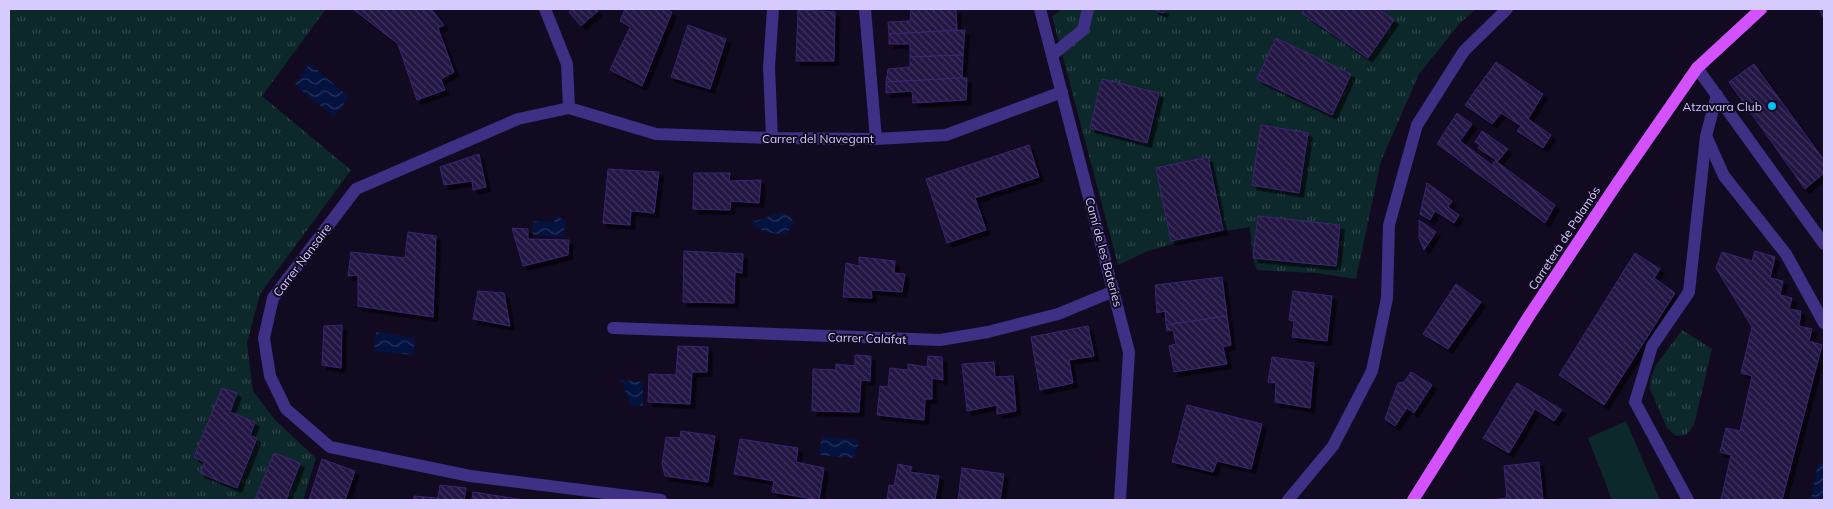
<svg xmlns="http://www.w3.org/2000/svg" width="1833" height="509" font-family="Mulish,sans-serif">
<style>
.grass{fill:url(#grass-tufts)}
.park{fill:#0d282b}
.water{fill:url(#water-waves)}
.building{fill:url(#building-back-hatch);stroke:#3d2472;filter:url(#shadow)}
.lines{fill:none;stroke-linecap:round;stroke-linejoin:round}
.minor{stroke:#3d3085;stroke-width:12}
.major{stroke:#d351ff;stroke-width:12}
.poi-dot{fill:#00bff5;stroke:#110a20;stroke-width:2}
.labels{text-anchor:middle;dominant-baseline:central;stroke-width:4;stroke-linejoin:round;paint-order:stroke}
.poi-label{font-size:12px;fill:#d6caff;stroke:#110a20;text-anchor:end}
.street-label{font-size:12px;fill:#d6caff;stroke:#110a20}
</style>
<defs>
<pattern id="grass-tufts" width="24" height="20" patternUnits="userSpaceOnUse" patternTransform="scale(1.25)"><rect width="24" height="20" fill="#0d282b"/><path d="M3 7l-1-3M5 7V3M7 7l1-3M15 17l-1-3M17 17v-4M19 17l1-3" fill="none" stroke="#30464b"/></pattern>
<pattern id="water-waves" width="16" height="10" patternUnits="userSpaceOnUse" patternTransform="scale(1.25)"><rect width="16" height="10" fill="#041240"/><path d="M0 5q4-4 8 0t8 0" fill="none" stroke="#28335d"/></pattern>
<pattern id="building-back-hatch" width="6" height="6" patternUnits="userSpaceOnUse" patternTransform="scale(1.25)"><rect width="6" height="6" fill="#231443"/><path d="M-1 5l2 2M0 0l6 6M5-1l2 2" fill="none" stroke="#42355f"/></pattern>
<filter id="shadow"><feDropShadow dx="4.5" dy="4.5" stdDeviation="0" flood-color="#0009"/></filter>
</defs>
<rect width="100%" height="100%" fill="#110a20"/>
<g class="grass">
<path d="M9,9H326L262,96L351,170L260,294L247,343L253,391L275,420L316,458L303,500H9Z"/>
<path d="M1063,9H1476L1460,23L1419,74L1381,161L1356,279L1316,273L1257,270L1253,258L1250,227L1212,233L1148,251L1118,265L1052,16Z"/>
<path d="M1682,330L1712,349L1694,425L1686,435L1676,436L1667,428L1650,389L1651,377L1656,365Z"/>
</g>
<path class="park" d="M1626,421L1660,500H1612L1588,438Z"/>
<g class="water">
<path d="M309,63L349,97L334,117L295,85Z"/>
<path d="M781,212L790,216L794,224L785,235L765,232L750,223Z"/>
<path d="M555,216L566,220L563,237L532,235L533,221L554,222Z"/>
<path d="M376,332L415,338L413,355L374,351Z"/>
<path d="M621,380L643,382V406L630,405Z"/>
<path d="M822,436L859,440L855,458L819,455Z"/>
<path d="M1818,463L1824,464V500H1811Z"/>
</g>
<g class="building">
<path d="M353,9H431L444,25L438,28L454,72L441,79L445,90L417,100L398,44Z"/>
<path d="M572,9H596L598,11L581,26L569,12Z"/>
<path d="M625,9H665L672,12L642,86L610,70L630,27L620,21Z"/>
<path d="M911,9H956L957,30L889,34L888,22L910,21Z"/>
<path d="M1153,9H1165L1163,13Z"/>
<path d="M1304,9H1378L1394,20L1368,58L1302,13Z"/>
<path d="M1819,9H1824V19Z"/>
<path d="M798,10L835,12L834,61H796Z"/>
<path d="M688,25L726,39L710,89L671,77Z"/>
<path d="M965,30L963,55L910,57V44H889V34Z"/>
<path d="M1276,38L1351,74L1332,115L1257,79Z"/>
<path d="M963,55L962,78L886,82L888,69L910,67V57Z"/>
<path d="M1496,62L1543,94L1528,119L1551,135L1543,148L1517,131L1521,126L1501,113L1492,124L1465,105Z"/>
<path d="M1754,64L1824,160V173L1805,189L1729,82Z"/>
<path d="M962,78H967L966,100L913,103L912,91L886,93V82Z"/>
<path d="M1102,79L1159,93L1147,143L1090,128Z"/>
<path d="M1457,113L1472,124L1460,141L1492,165L1496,160L1478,148L1480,145L1475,142L1482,131L1508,149L1497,162L1555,205L1545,223L1437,144Z"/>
<path d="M1261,125L1308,133L1299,193L1252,185Z"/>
<path d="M1029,145L1039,177L975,198L986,230L947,243L926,179Z"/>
<path d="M479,154L486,187L473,190L472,181L444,185L440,167Z"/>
<path d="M1208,157L1223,230L1171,241L1156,168Z"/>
<path d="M608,169L659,172L654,213L631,211L630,225L603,223Z"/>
<path d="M694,173H730L729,181L761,180L759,203L731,201L730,210L693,209Z"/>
<path d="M1427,183L1452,201L1448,207L1459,215L1454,223L1435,211L1430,220L1420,214Z"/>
<path d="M1258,216L1340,225L1336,266L1253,258Z"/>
<path d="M1419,220L1436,232L1424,250L1419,238Z"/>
<path d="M512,228L528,229V239L569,240L568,255L523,266Z"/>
<path d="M408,232L436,236L433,317L358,306V275L348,276L351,252L405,258Z"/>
<path d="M684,251L743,254L742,273L735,272L734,303L683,302Z"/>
<path d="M1755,251L1775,257L1770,278L1783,281L1780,295L1792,298L1789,309L1801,311L1799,326L1812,329L1809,341L1822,345L1782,500H1721L1731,455L1720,452L1726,428L1740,431L1752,376L1741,373L1752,327L1716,268L1722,252L1752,261Z"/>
<path d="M1635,253L1660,269L1654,278L1675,293L1604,405L1559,375Z"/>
<path d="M859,257L895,261L894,273L905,274L902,292L871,290L872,298L843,297L846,263L859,266Z"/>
<path d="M1222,277L1227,316L1166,325L1165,311L1157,313L1155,285Z"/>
<path d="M1456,284L1481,302L1448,349L1423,334Z"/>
<path d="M478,291L504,293L510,326L473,319Z"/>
<path d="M1293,291L1332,296L1327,341L1292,337L1294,321L1289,320Z"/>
<path d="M1227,316L1231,345L1223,347L1227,364L1174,372L1169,346L1176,344L1173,330L1167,331L1166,325Z"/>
<path d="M342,325L341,368L322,365L324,326Z"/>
<path d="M1088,326L1094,356L1069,360L1073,383L1040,390L1031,337Z"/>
<path d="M678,346L708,347L707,372H692L690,404L648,402L649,374L676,375Z"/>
<path d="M855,355L871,356L870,381L861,380L859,412L812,411L813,369L836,370V364L855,366Z"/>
<path d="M928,356L942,357L943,380L932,378V399H925L924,420L877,415L880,386L888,387L890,368L908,370V364L927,367Z"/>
<path d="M1272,357L1314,363L1310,408L1275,402L1276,383L1268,382Z"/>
<path d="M994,362L995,377L1013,376L1016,411L997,414V405L967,411L962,364Z"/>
<path d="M1411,372L1432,385L1414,413L1407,408L1395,426L1385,419L1398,383L1404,382Z"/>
<path d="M1517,383L1562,410L1554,421L1535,409L1509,453L1483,438Z"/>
<path d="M222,388L237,393L230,412L255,422L250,436L257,438L237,488L200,473L205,462L194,457Z"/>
<path d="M1187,405L1262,424L1251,469L1217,461L1213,472L1172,462Z"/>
<path d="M681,431L715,436L708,482L665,476L662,464L666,437L680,438Z"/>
<path d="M740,439L798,448L796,462L824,468L819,500L772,492L774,481L734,474Z"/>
<path d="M274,453L300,463L286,500H255Z"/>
<path d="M322,459L355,471L345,500H309Z"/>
<path d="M1539,462L1543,500H1491L1507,498L1504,466Z"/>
<path d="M898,464L912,467L910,472L939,476L935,500H887L889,485L894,486Z"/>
<path d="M962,468L1004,474L1000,500H958Z"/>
<path d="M440,485L466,488L464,500H414V496L438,498Z"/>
<path d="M473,492L524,500H472Z"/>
</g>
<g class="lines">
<g class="minor">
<path d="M545,9L567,64L569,108"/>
<path d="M865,9L876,139"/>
<path d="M1040,9L1129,352L1120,500"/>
<path d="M1052,55L1083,30L1088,9"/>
<path d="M1697,68L1824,244"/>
<path d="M1706,136L1724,176L1786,254L1824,323"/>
<path d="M772,138L769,67L773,9"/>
<path d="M613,328L940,340L988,332L1058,314L1114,291"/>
<path d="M661,500L470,476L330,447L286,409L270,376L264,338L273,298L356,189L518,119L569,108L656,134L772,138L876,139L946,135L1062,92"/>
<path d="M1288,500L1333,446L1372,371L1387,298L1389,225L1417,125L1464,51L1507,9"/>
<path d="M1688,500L1635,402L1652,346L1689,292L1706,136L1717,95"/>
</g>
<path class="major" d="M1413,500L1529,316L1616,185L1697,68L1761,9"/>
</g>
<circle class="poi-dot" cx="1772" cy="106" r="5"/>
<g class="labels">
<g class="poi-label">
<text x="1762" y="106">Atzavara Club</text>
</g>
<g class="street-label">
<text x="818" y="138">Carrer del Navegant</text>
<text transform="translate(1564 238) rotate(-57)">Carretera de Palamós</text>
<text transform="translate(1104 252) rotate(75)">Camí de les Bateries</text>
<text transform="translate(302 260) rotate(-53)">Carrer Nansaire</text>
<text transform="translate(867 338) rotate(2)">Carrer Calafat</text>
</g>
</g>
<rect width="1833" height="509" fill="none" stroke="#d6caff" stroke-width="20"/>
</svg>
